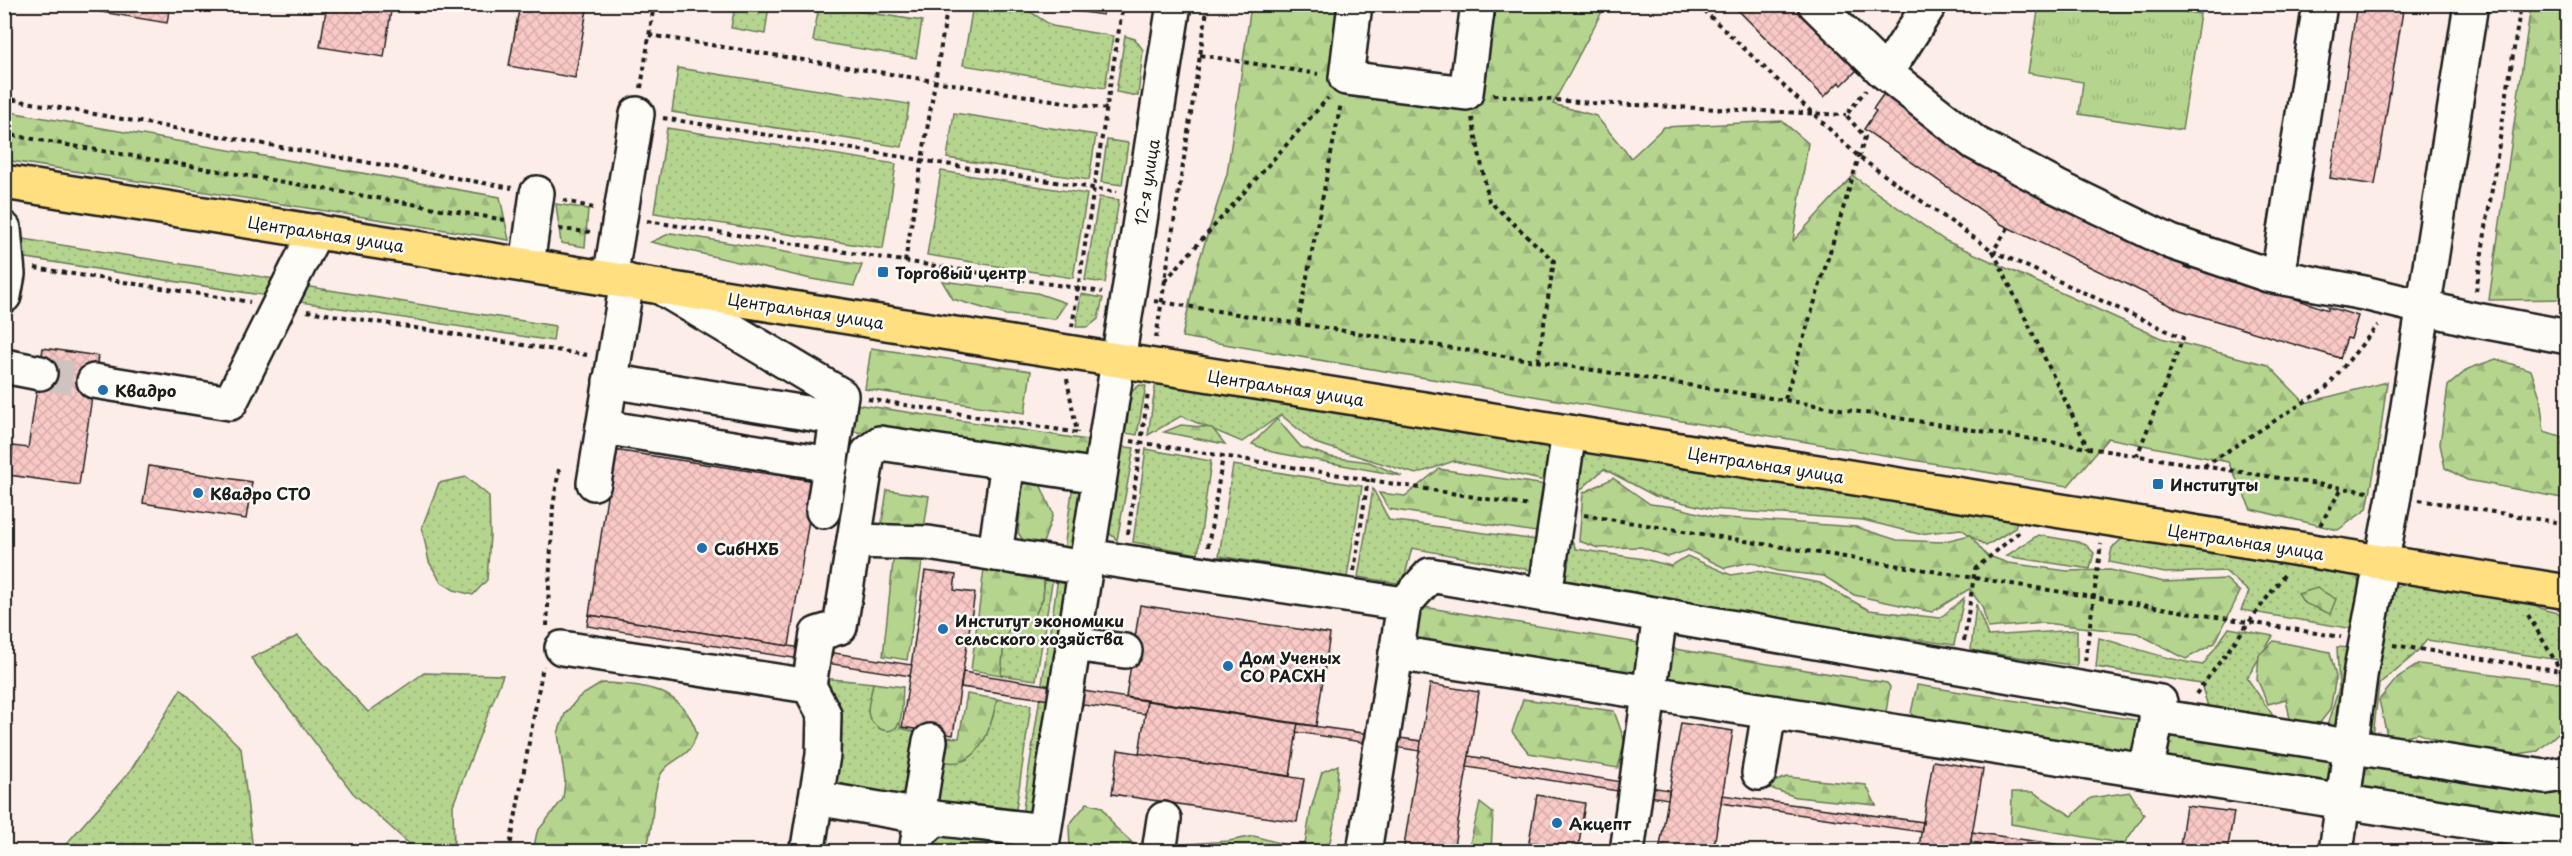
<svg xmlns="http://www.w3.org/2000/svg" width="2572" height="856" font-family="'Playpen Sans',sans-serif">
<style>
.grass{fill:url(#grass-dots);stroke:#687856;stroke-width:1.5}
.forest{fill:url(#forest-firs);stroke:#687856;stroke-width:1.5}
.park{fill:url(#park-tufts);stroke:#687856;stroke-width:1.5}
.building{fill:url(#building-cross-hatch);stroke:#1c1c1c;stroke-width:1.5}
.lines{fill:none;stroke-linecap:round;stroke-linejoin:round}
.minor-tunnel{stroke:#cfc3bf;stroke-width:33;stroke-dasharray:33 16;stroke-linecap:butt}
.minor-casing{stroke:#1c1c1c;stroke-width:38}
.major-casing{stroke:#1c1c1c;stroke-width:38}
.path{stroke:#1c1c1c;stroke-width:4;stroke-dasharray:4.5 4.5;stroke-linecap:butt}
.minor{stroke:#fdfcf7;stroke-width:33}
.major{stroke:#ffdf80;stroke-width:33}
.poi-dot{fill:#1f6fb2;stroke:#fdfcf7;stroke-width:2}
.labels{text-anchor:middle;dominant-baseline:central;stroke-width:5;stroke-linejoin:round;paint-order:stroke}
.street-label{font-size:16px;fill:#1c1c1c;stroke:#fdfcf7}
.poi-label{font-size:16px;font-weight:bold;fill:#1c1c1c;stroke:#fdfcf7;text-anchor:start}
</style>
<defs>
<pattern id="grass-dots" width="8" height="8" patternUnits="userSpaceOnUse" patternTransform="scale(1.5)"><rect width="8" height="8" fill="#b5d58f"/><path d="M2 2h.1M6 6h.1" fill="none" stroke="#9bb67b" stroke-width="1.8" stroke-linecap="round"/></pattern>
<pattern id="forest-firs" width="22" height="20" patternUnits="userSpaceOnUse" patternTransform="scale(1.5)"><rect width="22" height="20" fill="#b5d58f"/><path d="M5 1l3.5 6h-7zM16 11l3.5 6h-7z" fill="#9bb67b"/></pattern>
<pattern id="park-tufts" width="24" height="20" patternUnits="userSpaceOnUse" patternTransform="scale(1.5)"><rect width="24" height="20" fill="#b5d58f"/><path d="M3 7l-1-3M5 7V3M7 7l1-3M15 17l-1-3M17 17v-4M19 17l1-3" fill="none" stroke="#9bb67b"/></pattern>
<pattern id="building-cross-hatch" width="8" height="8" patternUnits="userSpaceOnUse" patternTransform="scale(1.5)"><rect width="8" height="8" fill="#f9c9c6"/><path d="M0 0l8 8M0 8l8-8" fill="none" stroke="#d5acaa"/></pattern>
</defs>
<rect width="100%" height="100%" fill="#fcede8"/>
<filter id="ink" filterUnits="userSpaceOnUse"><feTurbulence type="fractalNoise" baseFrequency=".0167" numOctaves="2"/><feDisplacementMap in="SourceGraphic" scale="12" xChannelSelector="R" yChannelSelector="G"/><feConvolveMatrix kernelMatrix="1 2 1 2 8 2 1 2 1" color-interpolation-filters="sRGB"/></filter>
<g filter="url(#ink)">
<g class="grass">
<path d="M735,5H769L765,34L731,28Z"/>
<path d="M819,5L922,21L916,58L813,41Z"/>
<path d="M973,5H1025V8L1052,26L1113,36L1105,88L963,65Z"/>
<path d="M1125,36L1135,39L1143,50L1138,96L1116,92Z"/>
<path d="M678,68L909,104L902,147L672,112Z"/>
<path d="M954,113L1096,135L1089,180L947,158Z"/>
<path d="M667,128L896,164L883,249L654,213Z"/>
<path d="M1107,140L1128,143L1122,185L1101,182Z"/>
<path d="M941,171L1087,194L1073,278L927,255Z"/>
<path d="M1099,197L1119,200L1105,283L1085,280Z"/>
<path d="M17,238L275,279L267,296L21,257Z"/>
<path d="M304,286L555,326L553,341L300,302Z"/>
<path d="M1081,294L1103,298L1098,319L1088,327H1076Z"/>
<path d="M1156,382L1544,443L1553,460L1550,482L1454,461L1416,474L1315,443L1281,415L1242,442L1181,416L1148,435Z"/>
<path d="M1140,385L1146,386L1137,435L1119,432C1122,413 1122,396 1140,385Z"/>
<path d="M1116,446L1134,448L1117,540L1108,532L1104,521Z"/>
<path d="M1146,449L1211,461L1198,554L1133,542Z"/>
<path d="M1590,450L2017,520L2015,528L1986,546L1961,529L1919,534L1863,520L1711,509L1655,496L1604,469L1568,501L1577,457Z"/>
<path d="M1233,465L1362,486L1347,577L1219,556Z"/>
<path d="M466,477L489,496L490,535L487,580L473,595L454,590L441,582L429,562L422,527L439,483Z"/>
<path d="M1074,477L1088,479L1076,558L1063,556Z"/>
<path d="M1373,489L1389,520L1537,540V569L1531,570L1412,548L1404,579L1397,583L1358,577Z"/>
<path d="M1563,521L1576,549L1644,559L1671,566L1687,556L1731,575L1756,571L1820,583L1869,610L1940,618L1964,598L1954,645L1574,588L1563,584Z"/>
<path d="M2038,535L2084,543L2094,553L2090,569L2006,556Z"/>
<path d="M2125,536L2334,567L2357,575L2361,593L2353,629L2241,610L2249,592L2225,571L2165,573L2109,562L2112,548Z"/>
<path d="M1045,577H1053L1036,680L1001,675L1004,642L1010,626L1034,617L1043,598Z"/>
<path d="M1058,578L1072,580L1036,811L1021,822Z"/>
<path d="M2404,581L2518,597L2545,610L2567,615V661L2427,640L2413,656L2379,684L2372,746L2364,732L2391,593Z"/>
<path d="M1976,604L1988,636L2077,630V666L1971,650Z"/>
<path d="M2229,628L2273,636L2247,678L2278,723L2325,732L2339,688L2337,647L2350,648L2335,730L2327,735L2211,716L2201,684L2096,667L2099,638C2134,647 2167,660 2203,665Z"/>
<path d="M298,636L368,712L424,673L503,675L453,805L454,851H417L353,793L251,658Z"/>
<path d="M821,678L873,683L868,711L878,728C889,732 893,731 900,721V728L920,733L907,801L834,790Z"/>
<path d="M181,689L241,748L253,851H60L131,770Z"/>
<path d="M997,699L1031,705L1014,823L934,806L939,760L968,759C986,741 992,723 997,699Z"/>
<path d="M940,832L999,836L981,851L924,852Z"/>
</g>
<g class="forest">
<path d="M1606,4L1553,104L1596,116L1631,158L1664,127L1782,121L1808,143L1793,241L1853,176L1944,240L2161,338L2268,365L2305,403L2387,382L2378,451L2367,509L2338,530L2251,509L2228,462L2108,438L2068,486L1182,337L1198,264L1227,174L1251,5H1355L1346,78L1466,93L1478,5Z"/>
<path d="M2531,5H2567V299L2489,300Z"/>
<path d="M4,111L500,197L509,240L5,160Z"/>
<path d="M556,204L588,209L585,247L561,243Z"/>
<path d="M671,233L862,265L854,286L811,279L651,242Z"/>
<path d="M942,281L1037,293L1066,303L1055,319L1006,315L953,299Z"/>
<path d="M871,348L1031,371L1025,413L865,389Z"/>
<path d="M2496,359L2531,370L2540,397L2544,432L2567,439V499L2467,480L2445,468L2440,444L2448,386L2468,369Z"/>
<path d="M855,404L1093,441L1089,468L851,431Z"/>
<path d="M1277,419L1301,447L1331,457L1369,462L1402,476L1272,452L1252,444Z"/>
<path d="M1181,425L1212,428L1225,444L1164,432Z"/>
<path d="M1439,469L1545,485L1536,532L1389,509L1379,493L1405,496Z"/>
<path d="M1024,470L1040,484L1053,514L1043,543L1031,551L1018,533Z"/>
<path d="M1613,478L1650,504L1675,507L1714,517L1856,527L1897,540L1941,542L1970,535L1986,555L2008,563L2067,571L2110,570L2164,582L2226,579L2240,592L2215,643L2186,659L2137,633L2043,623L1988,628L1982,606L1969,589L1932,612L1854,595L1824,576L1777,571L1751,562L1725,568L1688,550L1668,557L1641,547L1598,548L1579,541L1583,493Z"/>
<path d="M887,490L929,496L923,535L881,529Z"/>
<path d="M894,553L923,556L907,660L883,656Z"/>
<path d="M984,569L1044,579L1043,598L1034,617L1010,626L1004,642L1001,675L971,670Z"/>
<path d="M2317,588L2336,599L2330,614L2304,603L2298,594Z"/>
<path d="M1418,606L1645,644L1639,676L1413,638Z"/>
<path d="M2274,641L2330,652L2336,677L2330,710L2315,729H2292L2286,699L2268,704L2257,679L2259,655Z"/>
<path d="M1669,648L1887,683L1890,687L1886,712L1884,715L1664,681Z"/>
<path d="M2419,664L2567,684V733H2558L2538,751L2497,757L2452,747L2418,733L2388,740L2379,700L2398,677Z"/>
<path d="M602,683C644,684 682,688 697,733C695,738 693,746 689,750C680,760 664,764 659,778C650,802 655,828 645,851H533L537,832L563,799L565,781L558,733L565,714L579,697Z"/>
<path d="M873,683L903,687C902,697 903,711 900,721C893,740 869,728 868,711C868,703 872,692 873,683Z"/>
<path d="M1917,685L2142,721L2137,753L1914,717L1911,713Z"/>
<path d="M967,694L997,699C991,728 979,774 939,760L942,737L959,738Z"/>
<path d="M1523,699L1614,711L1625,742L1618,768L1529,753L1512,732Z"/>
<path d="M2169,729L2333,755L2329,780L2325,783L2168,758L2165,757Z"/>
<path d="M2359,758L2567,787V820L2357,788Z"/>
<path d="M1338,765L1335,818L1328,851H1187L1188,844L1229,841L1254,836L1286,845L1305,844L1311,809L1322,772Z"/>
<path d="M1787,777L1866,785L1876,805L1796,797L1764,786Z"/>
<path d="M2012,792H2033L2072,816L2091,798L2130,792L2144,815L2124,844L2011,824Z"/>
<path d="M1087,803L1102,807L1115,827L1139,849L1138,851H1070L1069,825Z"/>
<path d="M1480,803L1493,813L1491,851H1468Z"/>
</g>
<path class="park" d="M2039,5H2139L2200,14L2182,130L2079,114L2083,82L2028,73Z"/>
<g class="building">
<path d="M54,4H170L167,23Z"/>
<path d="M327,4H392L384,57L320,47Z"/>
<path d="M520,4H588L575,78L509,66Z"/>
<path d="M1063,4H1105L1103,15L1063,9Z"/>
<path d="M1732,4H1797L1815,23L1813,26L1859,68L1842,85L1839,82L1824,97Z"/>
<path d="M2357,4H2404L2375,185L2330,178Z"/>
<path d="M1887,89L2029,187L2027,190L2032,193L2034,190L2187,264L2185,267L2191,269L2192,266L2217,273V276L2248,286L2249,283L2328,310V307L2358,316L2351,339L2347,338L2340,358L2180,310L2001,224L1864,129L1876,111L1873,109Z"/>
<path d="M43,348L98,356L79,485L9,475L13,446L28,448Z"/>
<path d="M614,450L815,481L789,646L589,615Z"/>
<path d="M149,466L252,482L246,519L143,503Z"/>
<path d="M925,571L956,575L954,590L975,593L953,735L902,727Z"/>
<path d="M1140,605L1330,634L1316,726L1126,697Z"/>
<path d="M589,615L912,665L910,676L587,626Z"/>
<path d="M963,672L1147,701L1145,714L961,687Z"/>
<path d="M1430,684L1479,692L1469,756L1453,852H1403Z"/>
<path d="M1147,701L1298,724L1290,776L1139,754Z"/>
<path d="M1681,723L1733,731L1713,852H1659Z"/>
<path d="M1298,724L1421,741L1420,751L1296,732Z"/>
<path d="M1118,750L1304,779L1297,822L1112,794Z"/>
<path d="M1469,756L1669,790L1668,799L1467,767Z"/>
<path d="M1933,761L1983,769L1969,852H1918Z"/>
<path d="M1537,795L1585,803L1578,850L1529,842Z"/>
<path d="M1722,795L1923,822L1921,832L1721,803Z"/>
<path d="M2186,806L2234,812L2227,852H2179Z"/>
<path d="M1972,832L2108,852H2043L1971,842Z"/>
</g>
<g class="lines">
<path class="minor-tunnel" d="M40,373L94,381"/>
<g class="minor-casing">
<g id="minor">
<path d="M1355,4L1346,78L1466,93L1478,4"/>
<path d="M1815,4L1882,70L1975,143L2057,187L2171,242L2268,275L2364,293L2471,319L2568,337"/>
<path d="M1886,73L1930,4"/>
<path d="M4,229L8,274L4,296"/>
<path d="M527,265L537,193"/>
<path d="M2278,277L2320,4"/>
<path d="M610,279L637,114"/>
<path d="M660,287L841,395L823,511"/>
<path d="M4,366L40,373"/>
<path d="M94,381L230,403L316,231"/>
<path d="M610,381L837,418"/>
<path d="M603,427L831,464"/>
<path d="M594,483L627,281"/>
<path d="M854,541L928,543L1085,568"/>
<path d="M995,554L1008,462"/>
<path d="M1087,556L1404,604L1383,736"/>
<path d="M1545,595L1569,432"/>
<path d="M1073,644L1125,651"/>
<path d="M562,648L809,686L824,714L823,755L816,798L926,817L1044,831"/>
<path d="M1396,653L2146,771L2160,702L1430,575L1404,604"/>
<path d="M809,686L817,634L840,627L868,453L880,443L1099,476"/>
<path d="M2156,716L2545,777L2568,773"/>
<path d="M2146,771L2568,837"/>
<path d="M1759,773L1769,712"/>
<path d="M918,815L930,741"/>
<path d="M805,852L808,848L816,798"/>
<path d="M916,852L919,833L936,818"/>
<path d="M1041,852L1174,4"/>
<path d="M1159,852L1164,819"/>
<path d="M1364,852L1381,745"/>
<path d="M1627,852L1660,615"/>
<path d="M2336,852L2361,669L2394,496L2471,4"/>
</g>
</g>
<g class="major-casing">
<path id="major" d="M4,182L2568,592"/>
</g>
<g class="path">
<path d="M1697,4L1860,158L1993,251L2088,448"/>
<path d="M649,35L1107,109"/>
<path d="M1200,55L1318,74"/>
<path d="M641,88L654,4"/>
<path d="M1493,95L1592,103L1846,115"/>
<path d="M4,98L512,188"/>
<path d="M663,118L1117,192"/>
<path d="M1472,118L1489,201L1554,261L1538,361"/>
<path d="M4,134L505,220"/>
<path d="M563,200L593,208"/>
<path d="M647,221L1102,292"/>
<path d="M2008,228L1993,251L2183,338L2137,456"/>
<path d="M559,229L590,232"/>
<path d="M905,262L948,4"/>
<path d="M35,268L250,302"/>
<path d="M1165,281L1328,98"/>
<path d="M2476,291L2521,4"/>
<path d="M1154,301L2368,492"/>
<path d="M307,311L587,355"/>
<path d="M1298,323L1341,103"/>
<path d="M1072,327L1123,4"/>
<path d="M1156,338L1208,4"/>
<path d="M1067,379L1077,433"/>
<path d="M868,399L1079,433"/>
<path d="M1785,399L1865,137L1846,115L1866,90"/>
<path d="M1131,441L1530,506"/>
<path d="M2204,466L2326,388L2378,325"/>
<path d="M2419,500L2568,524"/>
<path d="M1584,515L2341,637"/>
<path d="M2320,525L2342,488"/>
<path d="M1128,534L1148,393"/>
<path d="M1208,547L1223,456"/>
<path d="M1354,571L1368,479"/>
<path d="M2528,615L2561,671"/>
<path d="M547,626L553,507L559,469"/>
<path d="M1964,641L1975,569L2019,532"/>
<path d="M2393,645L2568,672"/>
<path d="M2085,661L2101,544"/>
<path d="M2196,694L2284,575"/>
<path d="M509,852L543,666"/>
</g>
<use href="#minor" class="minor"/>
<use href="#major" class="major"/>
</g>
</g>
<g class="poi-dot">
<rect x="877" y="266" width="12" height="12" rx="3"/>
<circle cx="103" cy="390" r="6"/>
<rect x="2152" y="478" width="12" height="12" rx="3"/>
<circle cx="198" cy="493" r="6"/>
<circle cx="702" cy="548" r="6"/>
<circle cx="943" cy="629" r="6"/>
<circle cx="1228" cy="666" r="6"/>
<circle cx="1557" cy="823" r="6"/>
</g>
<g class="labels">
<g class="street-label">
<text transform="translate(1146 182) rotate(-81)">12-я улица</text>
<text transform="translate(326 233) rotate(9)">Центральная улица</text>
<text transform="translate(806 310) rotate(9)">Центральная улица</text>
<text transform="translate(1286 387) rotate(9)">Центральная улица</text>
<text transform="translate(1766 464) rotate(9)">Центральная улица</text>
<text transform="translate(2246 541) rotate(9)">Центральная улица</text>
</g>
<g class="poi-label">
<text x="895" y="272">Торговый центр</text>
<text x="115" y="390">Квадро</text>
<text x="2170" y="484">Институты</text>
<text x="210" y="493">Квадро СТО</text>
<text x="714" y="548">СибНХБ</text>
<text x="955" y="620">Институт экономики<tspan x="955" dy="18">сельского хозяйства</tspan></text>
<text x="1240" y="657">Дом Ученых<tspan x="1240" dy="18">СО РАСХН</tspan></text>
<text x="1569" y="823">Акцепт</text>
</g>
</g>
<rect width="2572" height="856" fill="none" stroke="#fdfcf7" stroke-width="24"/>
<rect x="12" y="12" width="2548" height="832" fill="none" stroke="#1c1c1c" stroke-width="2" filter="url(#ink)"/>
</svg>
